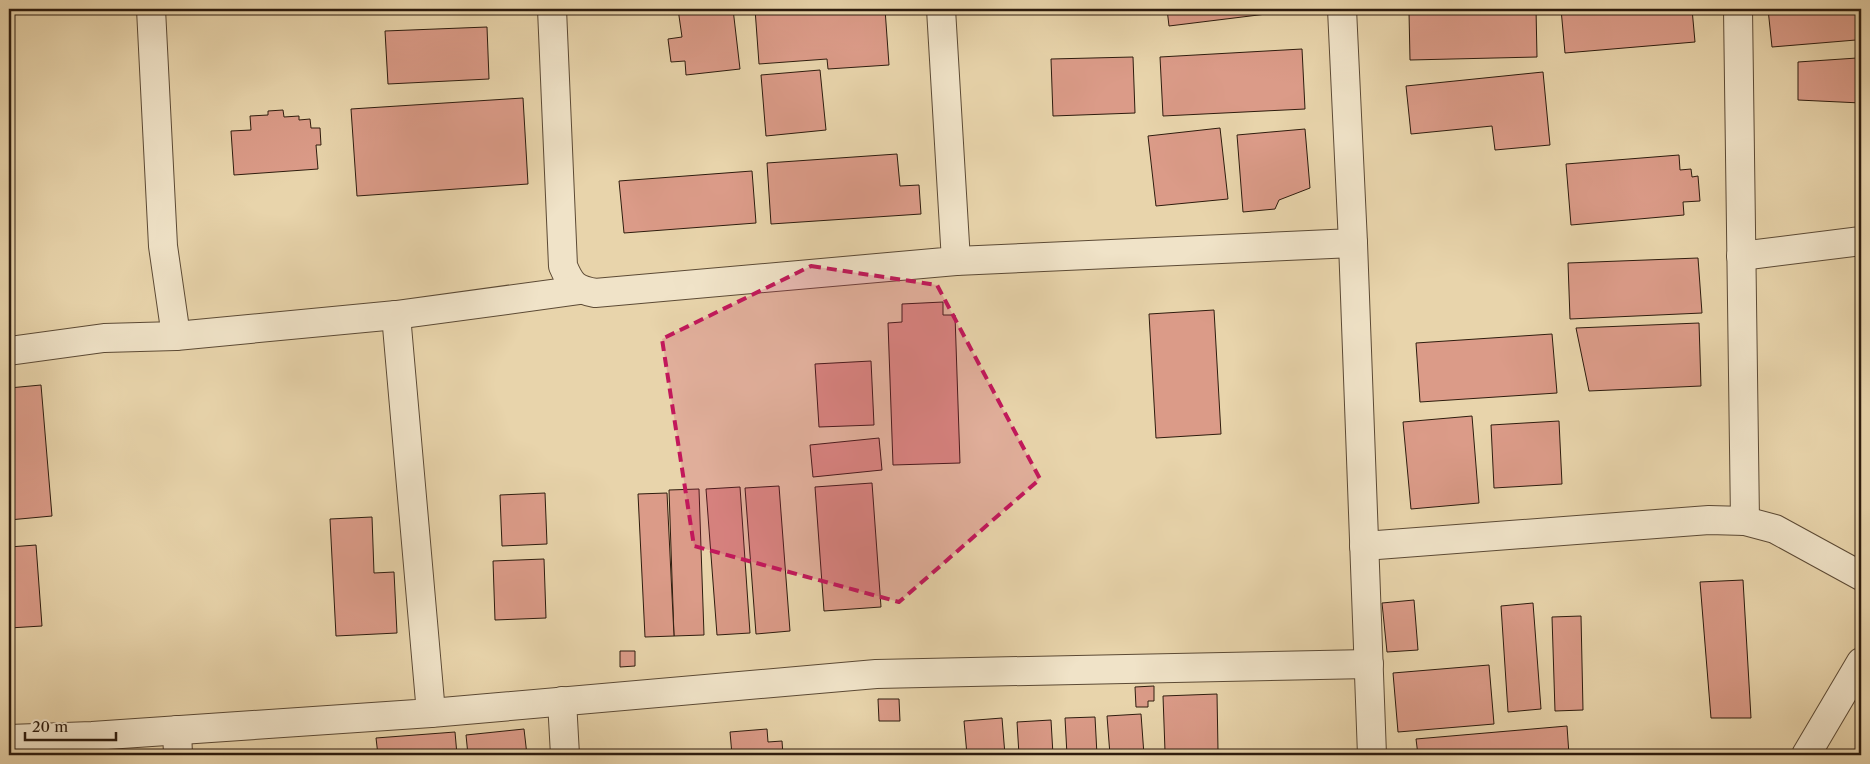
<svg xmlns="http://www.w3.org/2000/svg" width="1870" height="764" font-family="'Libre Caslon Text',serif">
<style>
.building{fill:#db9b88;stroke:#2e1c0e}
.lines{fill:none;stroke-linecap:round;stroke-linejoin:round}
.minor-casing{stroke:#5c4a35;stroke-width:30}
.minor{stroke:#f0e3c8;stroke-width:28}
.marked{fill:#c2185b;fill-opacity:0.2;stroke:#c2185b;stroke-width:4;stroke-dasharray:10 6;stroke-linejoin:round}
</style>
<rect width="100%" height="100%" fill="#e8d4ab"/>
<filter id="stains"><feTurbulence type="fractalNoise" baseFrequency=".004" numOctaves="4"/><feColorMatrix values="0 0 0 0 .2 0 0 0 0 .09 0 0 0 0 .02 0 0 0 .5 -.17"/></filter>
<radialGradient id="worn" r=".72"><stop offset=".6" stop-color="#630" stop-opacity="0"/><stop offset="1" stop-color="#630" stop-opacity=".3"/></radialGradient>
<g class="building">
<path d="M678,9H733L740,69L686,75L685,61L671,62L668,39L682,37Z"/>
<path d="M755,9H885L889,65L828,69L827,59L759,64Z"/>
<path d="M1167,9H1299V10L1169,26Z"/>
<path d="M1536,9L1537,57L1410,60L1409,12Z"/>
<path d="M1561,9H1692L1695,42L1565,53Z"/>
<path d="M1768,9H1856V40L1772,47Z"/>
<path d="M487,27L489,79L388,84L385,31Z"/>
<path d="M1302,49L1305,109L1163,116L1160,57Z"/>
<path d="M1133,57L1135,113L1053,116L1051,59Z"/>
<path d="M1857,58L1861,78V103L1798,100V62Z"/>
<path d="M820,70L826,130L766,136L761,75Z"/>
<path d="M1543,72L1550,145L1495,150L1492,126L1411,134L1406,86Z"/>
<path d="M523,98L528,184L357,196L351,109Z"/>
<path d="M283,110L284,117L299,116V120L310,119L311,128H320L321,145H316L318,169L234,175L231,131L251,130L250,116L268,115V111Z"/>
<path d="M1220,128L1228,199L1156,206L1148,136Z"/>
<path d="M1305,129L1310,188L1279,200L1275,209L1243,212L1237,135Z"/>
<path d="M897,154L900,186L919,185L921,214L771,224L767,163Z"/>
<path d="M1679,155L1680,170L1691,169L1692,177L1698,176L1700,201L1683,202L1684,215L1571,225L1566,164Z"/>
<path d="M752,171L756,223L624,233L619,181Z"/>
<path d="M1698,258L1702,313L1570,319L1568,263Z"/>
<path d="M943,302V315H955L960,463L893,465L888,323L902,322V304Z"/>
<path d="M1214,310L1221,434L1156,438L1149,314Z"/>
<path d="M1699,323L1701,386L1589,391L1576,328Z"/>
<path d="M1552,334L1557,393L1420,402L1416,343Z"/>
<path d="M871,361L874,425L819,427L815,364Z"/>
<path d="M41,385L52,516L9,520V388Z"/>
<path d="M1472,416L1479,503L1411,509L1403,422Z"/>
<path d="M1559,421L1562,484L1494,488L1491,425Z"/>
<path d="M879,438L882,470L813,477L810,445Z"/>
<path d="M872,483L881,607L824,611L815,487Z"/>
<path d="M779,486L790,631L756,634L745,488Z"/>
<path d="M740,487L750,633L717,635L706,489Z"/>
<path d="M699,489L704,635L674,636L669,490Z"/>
<path d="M545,493L547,544L502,546L500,495Z"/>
<path d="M667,493L674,636L645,637L638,494Z"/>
<path d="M372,517L374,573L394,572L397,633L336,636L330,519Z"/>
<path d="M36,545L42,626L9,628V547Z"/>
<path d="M544,559L546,618L495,620L493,561Z"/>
<path d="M1743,580L1751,718H1711L1700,582Z"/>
<path d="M1414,600L1418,650L1387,652L1382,603Z"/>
<path d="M1533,603L1541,709L1508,712L1501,606Z"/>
<path d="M1581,616L1583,710L1555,711L1552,617Z"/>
<path d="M620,651H635V666L620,667Z"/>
<path d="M1489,665L1494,724L1398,732L1393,673Z"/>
<path d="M1154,686V701H1148V707H1136L1135,687Z"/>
<path d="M1217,694L1218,750L1165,751L1163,696Z"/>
<path d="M878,699H899L900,721H879Z"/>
<path d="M1141,714L1144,755H1110L1107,716Z"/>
<path d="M1095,717L1097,755H1067L1065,718Z"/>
<path d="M1002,718L1005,755H967L964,721Z"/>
<path d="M1051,720L1053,755H1019L1017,722Z"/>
<path d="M1567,726L1569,755H1418L1416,739Z"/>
<path d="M524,729L527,755H468L466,735Z"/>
<path d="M767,729L768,742L782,741L783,755H732L730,732Z"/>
<path d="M455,732L457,755H378L376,738Z"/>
</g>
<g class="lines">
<g class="minor-casing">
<g id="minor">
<path d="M552,9L563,266C571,285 575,289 595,293L956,261L941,9"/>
<path d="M1738,9L1745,521"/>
<path d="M1353,243L1372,755"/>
<path d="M1741,256L1861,241"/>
<path d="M956,261L1353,243L1342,9"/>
<path d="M176,336L396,315L580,290"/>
<path d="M9,351L104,338L176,336L163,246L151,9"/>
<path d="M1364,546L1709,520L1745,521L1775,529L1861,576"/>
<path d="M562,701L565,755"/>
<path d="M431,713L876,674L1369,664"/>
<path d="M177,730L178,755"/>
<path d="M9,739L92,736L431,713L396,315"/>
<path d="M1806,755L1861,662"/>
</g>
</g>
<use href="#minor" class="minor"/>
</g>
<path class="marked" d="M811,266L937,285L1040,479L899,602L694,546L662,339Z"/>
<rect width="1870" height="764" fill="none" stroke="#e8d4ab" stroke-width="30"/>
<rect x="10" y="10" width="1850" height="744" fill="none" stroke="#2e1c0e" stroke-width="2.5"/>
<rect x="15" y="15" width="1840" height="734" fill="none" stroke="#2e1c0e"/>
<path d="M25 732v8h91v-8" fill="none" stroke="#2e1c0e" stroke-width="2.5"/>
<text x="32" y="732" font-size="15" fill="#2e1c0e" stroke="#f0e3c8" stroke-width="4" paint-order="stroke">20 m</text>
<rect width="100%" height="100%" filter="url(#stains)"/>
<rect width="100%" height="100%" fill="url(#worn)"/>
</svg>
